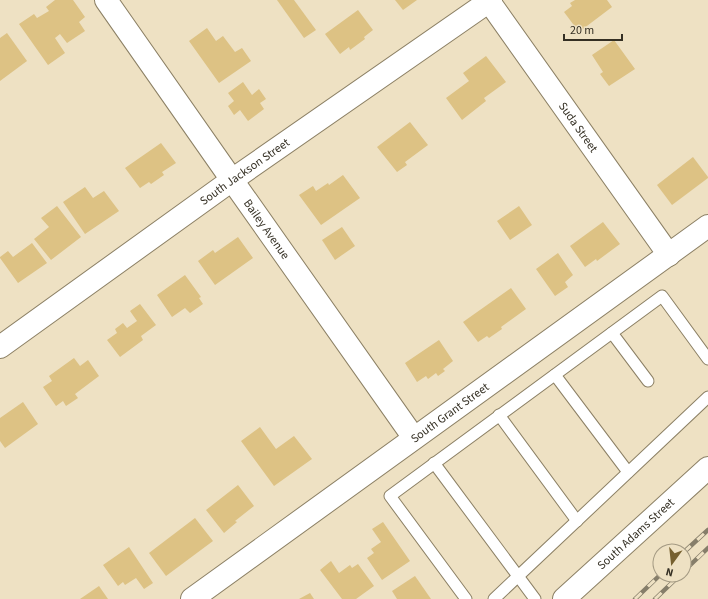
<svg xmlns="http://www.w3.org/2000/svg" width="708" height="599" font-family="'Source Sans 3',sans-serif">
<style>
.building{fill:#ddc284}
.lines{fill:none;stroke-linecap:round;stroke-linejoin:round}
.service-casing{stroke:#8c8065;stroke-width:13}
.minor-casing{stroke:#8c8065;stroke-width:24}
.tertiary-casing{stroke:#8c8065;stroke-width:24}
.service{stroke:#fff;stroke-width:11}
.minor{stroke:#fff;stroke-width:22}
.tertiary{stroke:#fff;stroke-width:22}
.rail-casing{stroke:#867e6a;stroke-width:4.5}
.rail{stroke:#eee1c3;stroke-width:3;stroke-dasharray:9;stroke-linecap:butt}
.labels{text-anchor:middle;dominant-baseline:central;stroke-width:3;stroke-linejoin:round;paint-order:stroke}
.street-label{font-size:12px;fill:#342f23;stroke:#eee1c3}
</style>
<rect width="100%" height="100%" fill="#eee1c3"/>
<g class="building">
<path d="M55,0H73L85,17L79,22L85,31L67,43L60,34L55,38L65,53L48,65L19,24L34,14L37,18L49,11L46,7Z"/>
<path d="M277,0H294L316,30L304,38Z"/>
<path d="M395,0H417L403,10Z"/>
<path d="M575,0H607L612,7L579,32L564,12L572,6L570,3Z"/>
<path d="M358,10L373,30L364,37L365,39L350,50L349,47L340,54L325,34Z"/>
<path d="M207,28L216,41L223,36L235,52L242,48L251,61L219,83L189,41Z"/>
<path d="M7,33L27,61L0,81V38Z"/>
<path d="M614,40L635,69L609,86L600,74L603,72L592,55Z"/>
<path d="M486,56L506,82L484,98L486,101L462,120L446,98L469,81L463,73Z"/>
<path d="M243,82L252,95L259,89L266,99L260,103L264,109L248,121L240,110L234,115L228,106L234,101L228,93Z"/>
<path d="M410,122L428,145L405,162L407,165L397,172L377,147Z"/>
<path d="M161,143L176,163L162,172L164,175L151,184L149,182L140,188L125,168Z"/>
<path d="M693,157L708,177V178L672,205L657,185Z"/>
<path d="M343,175L360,198L321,225L299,195L313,186L316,191L328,183L329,185Z"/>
<path d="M85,187L93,198L104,191L119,211L85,234L63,202Z"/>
<path d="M57,206L81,237L51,260L34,239L49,227L41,218Z"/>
<path d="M519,206L532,225L510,240L497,221Z"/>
<path d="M603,222L620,244L597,261L596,259L585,267L570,246Z"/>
<path d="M342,227L355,246L335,260L322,240Z"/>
<path d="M238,237L253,258L215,285L198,261L213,250L215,253Z"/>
<path d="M32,243L47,263L18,283L0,258V257L8,251L13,257Z"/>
<path d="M558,253L573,275L565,282L568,287L555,296L536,269Z"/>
<path d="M185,275L201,297L199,298L203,304L190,313L185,308L172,317L157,295Z"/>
<path d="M511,288L526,309L501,327L502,329L489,338L487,336L478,342L463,322Z"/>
<path d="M140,304L156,325L141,336L143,340L120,357L107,340L117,333L115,329L123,323L127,328L137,321L130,311Z"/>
<path d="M439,340L453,361L443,369L445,371L438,376L436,373L428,379L426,376L417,382L405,363Z"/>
<path d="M74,358L80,366L88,360L99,376L75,394L78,398L66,406L63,401L56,406L43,387L52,381L49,376Z"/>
<path d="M23,402L38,424L5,448L0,441V418Z"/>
<path d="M260,427L276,449L294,436L312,459L274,486L241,441Z"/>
<path d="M238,485L254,506L235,521L237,522L224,533L206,510Z"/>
<path d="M195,518L213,541L166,576L149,553Z"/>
<path d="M383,522L410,561L382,580L367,558L374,553L371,549L381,542L372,529Z"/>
<path d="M129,547L153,583L144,589L136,578L125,585L123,582L118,586L103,565Z"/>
<path d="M331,561L339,573L350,565L352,568L358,564L374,586L356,599H342L320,570Z"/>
<path d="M415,576L431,599H397L392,591Z"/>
<path d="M99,586L108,599H80Z"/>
<path d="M310,593L314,599H299Z"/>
</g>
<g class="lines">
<g class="service-casing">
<g id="service">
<path d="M612,333L648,381"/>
<path d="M555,375L628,472"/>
<path d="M499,415L577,521"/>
<path d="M434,463L535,599"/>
<path d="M466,599L390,496L662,296L708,359"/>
<path d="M494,599L708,397"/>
</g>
</g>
<g class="minor-casing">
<g id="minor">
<path id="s1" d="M106,0L232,180L414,438"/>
<path id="s2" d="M488,0L669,255"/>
<path id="s3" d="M0,347L232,180L491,0"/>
<path id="s4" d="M192,599L708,226"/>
</g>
</g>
<g class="tertiary-casing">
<g id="tertiary">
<path id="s5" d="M564,599L708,468"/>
</g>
</g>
<use href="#service" class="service"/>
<use href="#minor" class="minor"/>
<use href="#tertiary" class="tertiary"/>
<g class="rail-casing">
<g id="rail">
<path d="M684,552L708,530"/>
<path d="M684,571L708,548"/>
<path d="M635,599L660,575"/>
<path d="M655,599L680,575"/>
</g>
</g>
<use href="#rail" class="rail"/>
</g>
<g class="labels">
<g class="street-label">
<text stroke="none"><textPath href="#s2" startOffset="156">Suda Street</textPath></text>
<text stroke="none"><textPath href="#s3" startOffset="301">South Jackson Street</textPath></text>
<text stroke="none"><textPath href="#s1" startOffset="280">Bailey Avenue</textPath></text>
<text stroke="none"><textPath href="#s4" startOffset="318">South Grant Street</textPath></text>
<text stroke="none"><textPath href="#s5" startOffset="97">South Adams Street</textPath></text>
</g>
</g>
<g transform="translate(672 563) rotate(195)"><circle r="19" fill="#eee1c3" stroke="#a49a83"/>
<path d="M0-3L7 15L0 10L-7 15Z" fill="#76602f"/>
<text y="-6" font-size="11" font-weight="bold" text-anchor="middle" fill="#342f23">N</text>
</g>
<path d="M564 34v6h58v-6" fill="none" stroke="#342f23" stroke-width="2"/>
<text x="570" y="34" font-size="12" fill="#342f23" stroke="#eee1c3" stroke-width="3" paint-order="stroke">20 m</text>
</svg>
